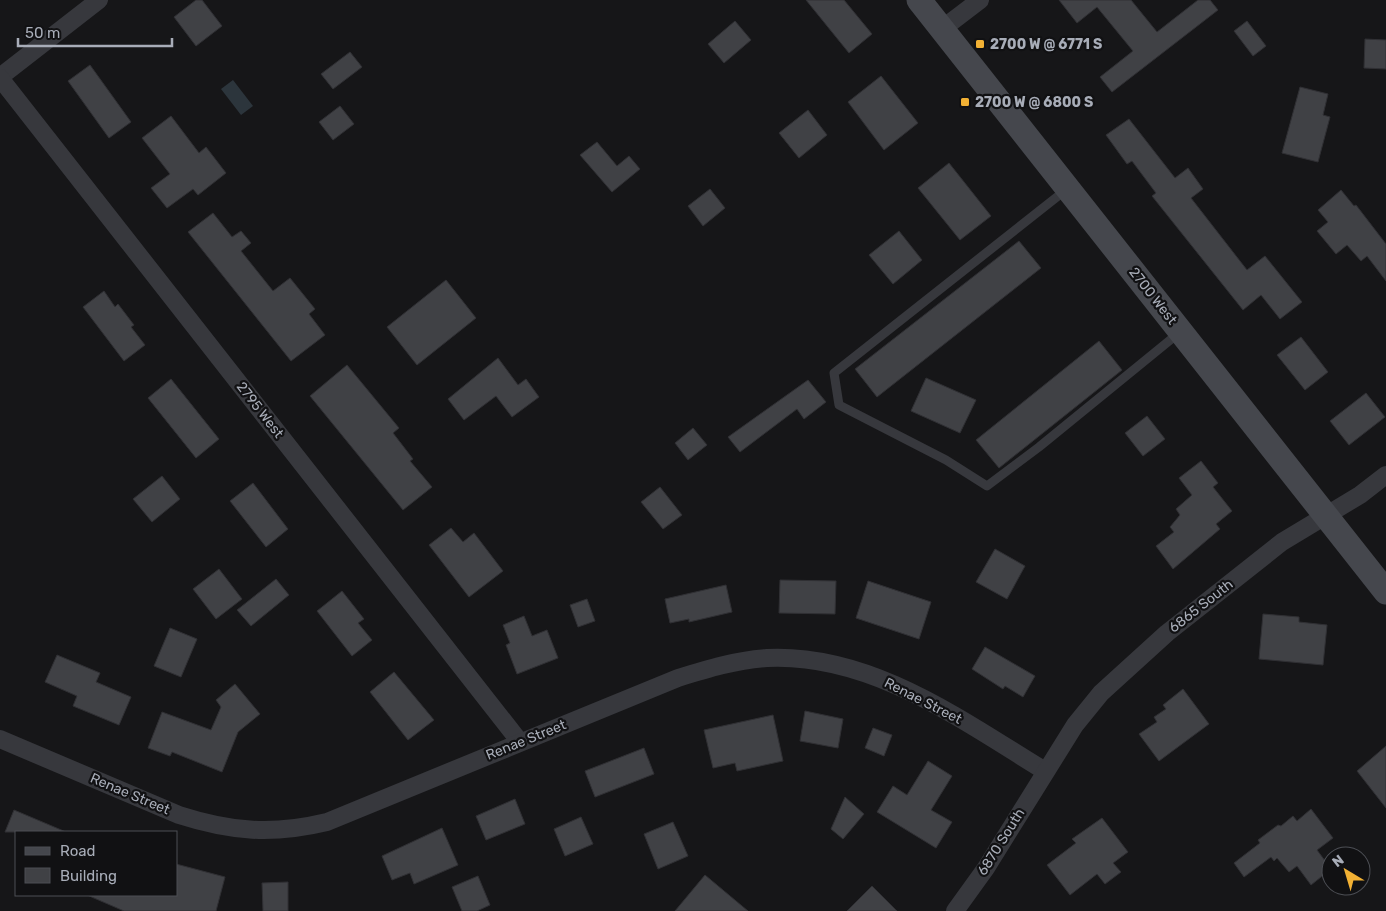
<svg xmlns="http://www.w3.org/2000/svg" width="1386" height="911" font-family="Rubik,sans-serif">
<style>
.water{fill:#2c353c}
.building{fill:#404145;stroke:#303034}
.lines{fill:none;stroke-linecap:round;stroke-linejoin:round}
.lane{stroke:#37383d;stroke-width:9}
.street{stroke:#37383d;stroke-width:18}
.secondary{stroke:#45474d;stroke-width:25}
.poi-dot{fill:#f2b134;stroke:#111113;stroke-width:2}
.labels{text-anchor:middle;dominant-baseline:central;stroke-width:4.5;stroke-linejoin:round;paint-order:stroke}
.poi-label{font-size:14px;font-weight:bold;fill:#a8adb8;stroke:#111113;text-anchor:start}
.street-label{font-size:14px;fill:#a8adb8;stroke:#111113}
</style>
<rect width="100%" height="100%" fill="#161618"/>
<path class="water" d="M233,80L253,106L241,115L221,89Z"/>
<g class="building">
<path d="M196,0H202L222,26L196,46L174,17Z"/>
<path d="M806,0H844L872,34L849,53Z"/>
<path d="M1059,0H1131L1157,32L1198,0H1210L1218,10L1112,92L1100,77L1133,51L1097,7L1077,23Z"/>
<path d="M735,21L751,40L724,63L708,44Z"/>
<path d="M1247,21L1266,46L1253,56L1234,31Z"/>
<path d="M1365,39L1386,40V69L1364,68Z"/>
<path d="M350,52L362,67L333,89L321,74Z"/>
<path d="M90,65L131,122L109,138L68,81Z"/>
<path d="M881,76L918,123L884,150L848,102Z"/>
<path d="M1300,87L1328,94L1323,115L1330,117L1318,162L1282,153Z"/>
<path d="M340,106L354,124L333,140L319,122Z"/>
<path d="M808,110L827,135L799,158L779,133Z"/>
<path d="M171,116L199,153L206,147L226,173L198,195L193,189L167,208L151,188L170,174L142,138Z"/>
<path d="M1129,119L1175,178L1188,168L1203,189L1191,198L1247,270L1265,256L1302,302L1280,319L1261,295L1243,310L1152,196L1156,193L1132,161L1127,164L1106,135Z"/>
<path d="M597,142L617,166L629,156L640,169L612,192L580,155Z"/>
<path d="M949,163L991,216L960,240L918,188Z"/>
<path d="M710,189L725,208L703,226L688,206Z"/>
<path d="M1341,190L1354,206L1356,205L1386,244V281L1367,256L1361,261L1347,245L1336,254L1317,231L1328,222L1318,210Z"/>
<path d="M213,213L232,237L241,231L251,243L241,251L273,291L290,278L315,309L309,314L325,335L291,361L188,232Z"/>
<path d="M899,231L922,260L893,284L869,255Z"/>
<path d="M1019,241L1041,268L877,397L855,369Z"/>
<path d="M446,280L476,318L417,365L387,327Z"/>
<path d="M104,291L115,307L118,304L134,325L131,327L145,345L124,361L83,307Z"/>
<path d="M1301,337L1328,372L1305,390L1277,355Z"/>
<path d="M1099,341L1122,370L999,468L976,440Z"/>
<path d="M498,358L518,385L526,379L539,397L512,417L496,396L464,420L448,399Z"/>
<path d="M347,365L399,428L393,433L413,459L410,461L432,487L403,510L310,396Z"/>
<path d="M926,378L976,400L960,433L911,411Z"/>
<path d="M171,379L219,439L196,458L148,398Z"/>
<path d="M808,380L826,402L804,419L797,409L740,452L728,437Z"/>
<path d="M1366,393L1385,417L1349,445L1330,421Z"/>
<path d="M1147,416L1165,439L1143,456L1125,433Z"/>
<path d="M693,428L707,445L688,460L675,443Z"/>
<path d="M1201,461L1218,483L1213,487L1232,511L1216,524L1220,529L1173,569L1156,546L1174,532L1170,527L1180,515L1176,509L1192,495L1179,478Z"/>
<path d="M162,476L180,499L152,522L133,499Z"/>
<path d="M253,483L288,529L266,547L230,501Z"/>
<path d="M660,487L682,515L663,529L641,502Z"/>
<path d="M451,528L463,542L474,533L503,571L469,597L429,545Z"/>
<path d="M995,549L1025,566L1007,599L976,582Z"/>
<path d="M219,569L242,599L216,619L193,589Z"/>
<path d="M276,579L289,595L251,626L237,610Z"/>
<path d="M780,580L836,581L835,614L779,613Z"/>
<path d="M868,581L931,602L919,639L856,618Z"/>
<path d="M726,585L732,612L689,622V619L670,623L665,599Z"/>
<path d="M342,591L364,619L358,623L372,640L352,656L317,611Z"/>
<path d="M587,599L595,621L578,627L570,605Z"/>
<path d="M1263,614L1299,617V622L1327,625L1323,665L1259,659Z"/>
<path d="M524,616L532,636L547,630L558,658L517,674L506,645L510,643L503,625Z"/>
<path d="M170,628L197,639L181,677L154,666Z"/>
<path d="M985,647L1035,676L1023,697L1005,686L1003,689L972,669Z"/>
<path d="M57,655L100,673L96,682L131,697L119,725L73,706L77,696L45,682Z"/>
<path d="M394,672L434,720L408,740L370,692Z"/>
<path d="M235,684L260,714L238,732L222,772L172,752L170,756L148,748L162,712L211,730L221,707L216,700Z"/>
<path d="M1183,689L1209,724L1159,761L1139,734L1157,722L1154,717L1166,709L1163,705Z"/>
<path d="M805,711L843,719L838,748L800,741Z"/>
<path d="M773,715L783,761L737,771L735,763L713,768L704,730Z"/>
<path d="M873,728L892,735L884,756L865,748Z"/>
<path d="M1386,746V808L1357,771Z"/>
<path d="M644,748L654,774L595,797L585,771Z"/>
<path d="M928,761L952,776L931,810L952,822L936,848L877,812L893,786L907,795Z"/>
<path d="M845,797L864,814L843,839L831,829Z"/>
<path d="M515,799L525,824L486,840L476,816Z"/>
<path d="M1311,809L1333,838L1317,850L1331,869L1311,885L1297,866L1289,872L1277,858L1274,861L1271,857L1244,877L1234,863L1260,843L1258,840L1278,825L1281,826L1293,816L1297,821Z"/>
<path d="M14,810L66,832H5Z"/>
<path d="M581,817L593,844L565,856L554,829Z"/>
<path d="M1102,818L1128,852L1113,863L1121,872L1105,884L1097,874L1070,895L1047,865L1076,843L1072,839Z"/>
<path d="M673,822L688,856L658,869L644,834Z"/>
<path d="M442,828L458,865L414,884L410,873L392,880L382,856Z"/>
<path d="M176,864L225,877L216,911H124L87,895H176Z"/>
<path d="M705,875L748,911H675Z"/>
<path d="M478,876L490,905L477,911H462L452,887Z"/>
<path d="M288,882V911H263L262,883Z"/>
<path d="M872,886L897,911H847Z"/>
</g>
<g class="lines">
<path class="lane" d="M1067,189L834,373L839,405L946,460L987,486L1039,447L1180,332"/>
<g class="street">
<path d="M942,29L980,0"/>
<path d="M0,77L99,0"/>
<path d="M0,78L520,742"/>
<path d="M0,739L179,815C232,832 273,835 327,822L678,678C707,669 736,660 767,658C871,653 961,720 1045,771"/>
<path d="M955,911L986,868L1075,725L1101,693L1167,633L1282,542L1360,495L1386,475"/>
</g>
<path class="secondary" d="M919,0L1386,592"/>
</g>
<g class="poi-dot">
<rect x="975" y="39" width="10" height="10" rx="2.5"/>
<rect x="960" y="97" width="10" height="10" rx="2.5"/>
</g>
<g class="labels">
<g class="poi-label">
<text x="990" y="44">2700 W @ 6771 S</text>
<text x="975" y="102">2700 W @ 6800 S</text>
</g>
<g class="street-label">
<text transform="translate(1153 296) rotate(52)">2700 West</text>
<text transform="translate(260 410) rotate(52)">2795 West</text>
<text transform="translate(1201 606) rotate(-38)">6865 South</text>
<text transform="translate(923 701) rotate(27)">Renae Street</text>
<text transform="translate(526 740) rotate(-22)">Renae Street</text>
<text transform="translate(130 794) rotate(23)">Renae Street</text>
<text transform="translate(1001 842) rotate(-58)">6870 South</text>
</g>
</g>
<rect x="15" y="831" width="162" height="65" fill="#111113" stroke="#4d4f55"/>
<rect x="25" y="847" width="25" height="8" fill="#45474d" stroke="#4d4f55"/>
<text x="60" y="856" font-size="15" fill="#a8adb8">Road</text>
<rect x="25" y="868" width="25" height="15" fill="#404145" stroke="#4d4f55"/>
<text x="60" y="881" font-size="15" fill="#a8adb8">Building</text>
<g transform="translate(1346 871) rotate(322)"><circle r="24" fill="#111113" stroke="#4d4f55"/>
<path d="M0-4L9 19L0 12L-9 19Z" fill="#f2b134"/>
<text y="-8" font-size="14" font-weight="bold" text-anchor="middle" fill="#a8adb8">N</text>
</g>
<path d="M18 38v8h154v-8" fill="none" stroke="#a8adb8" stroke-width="2.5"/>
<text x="25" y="38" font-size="15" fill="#a8adb8" stroke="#111113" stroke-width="4" paint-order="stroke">50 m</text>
</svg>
